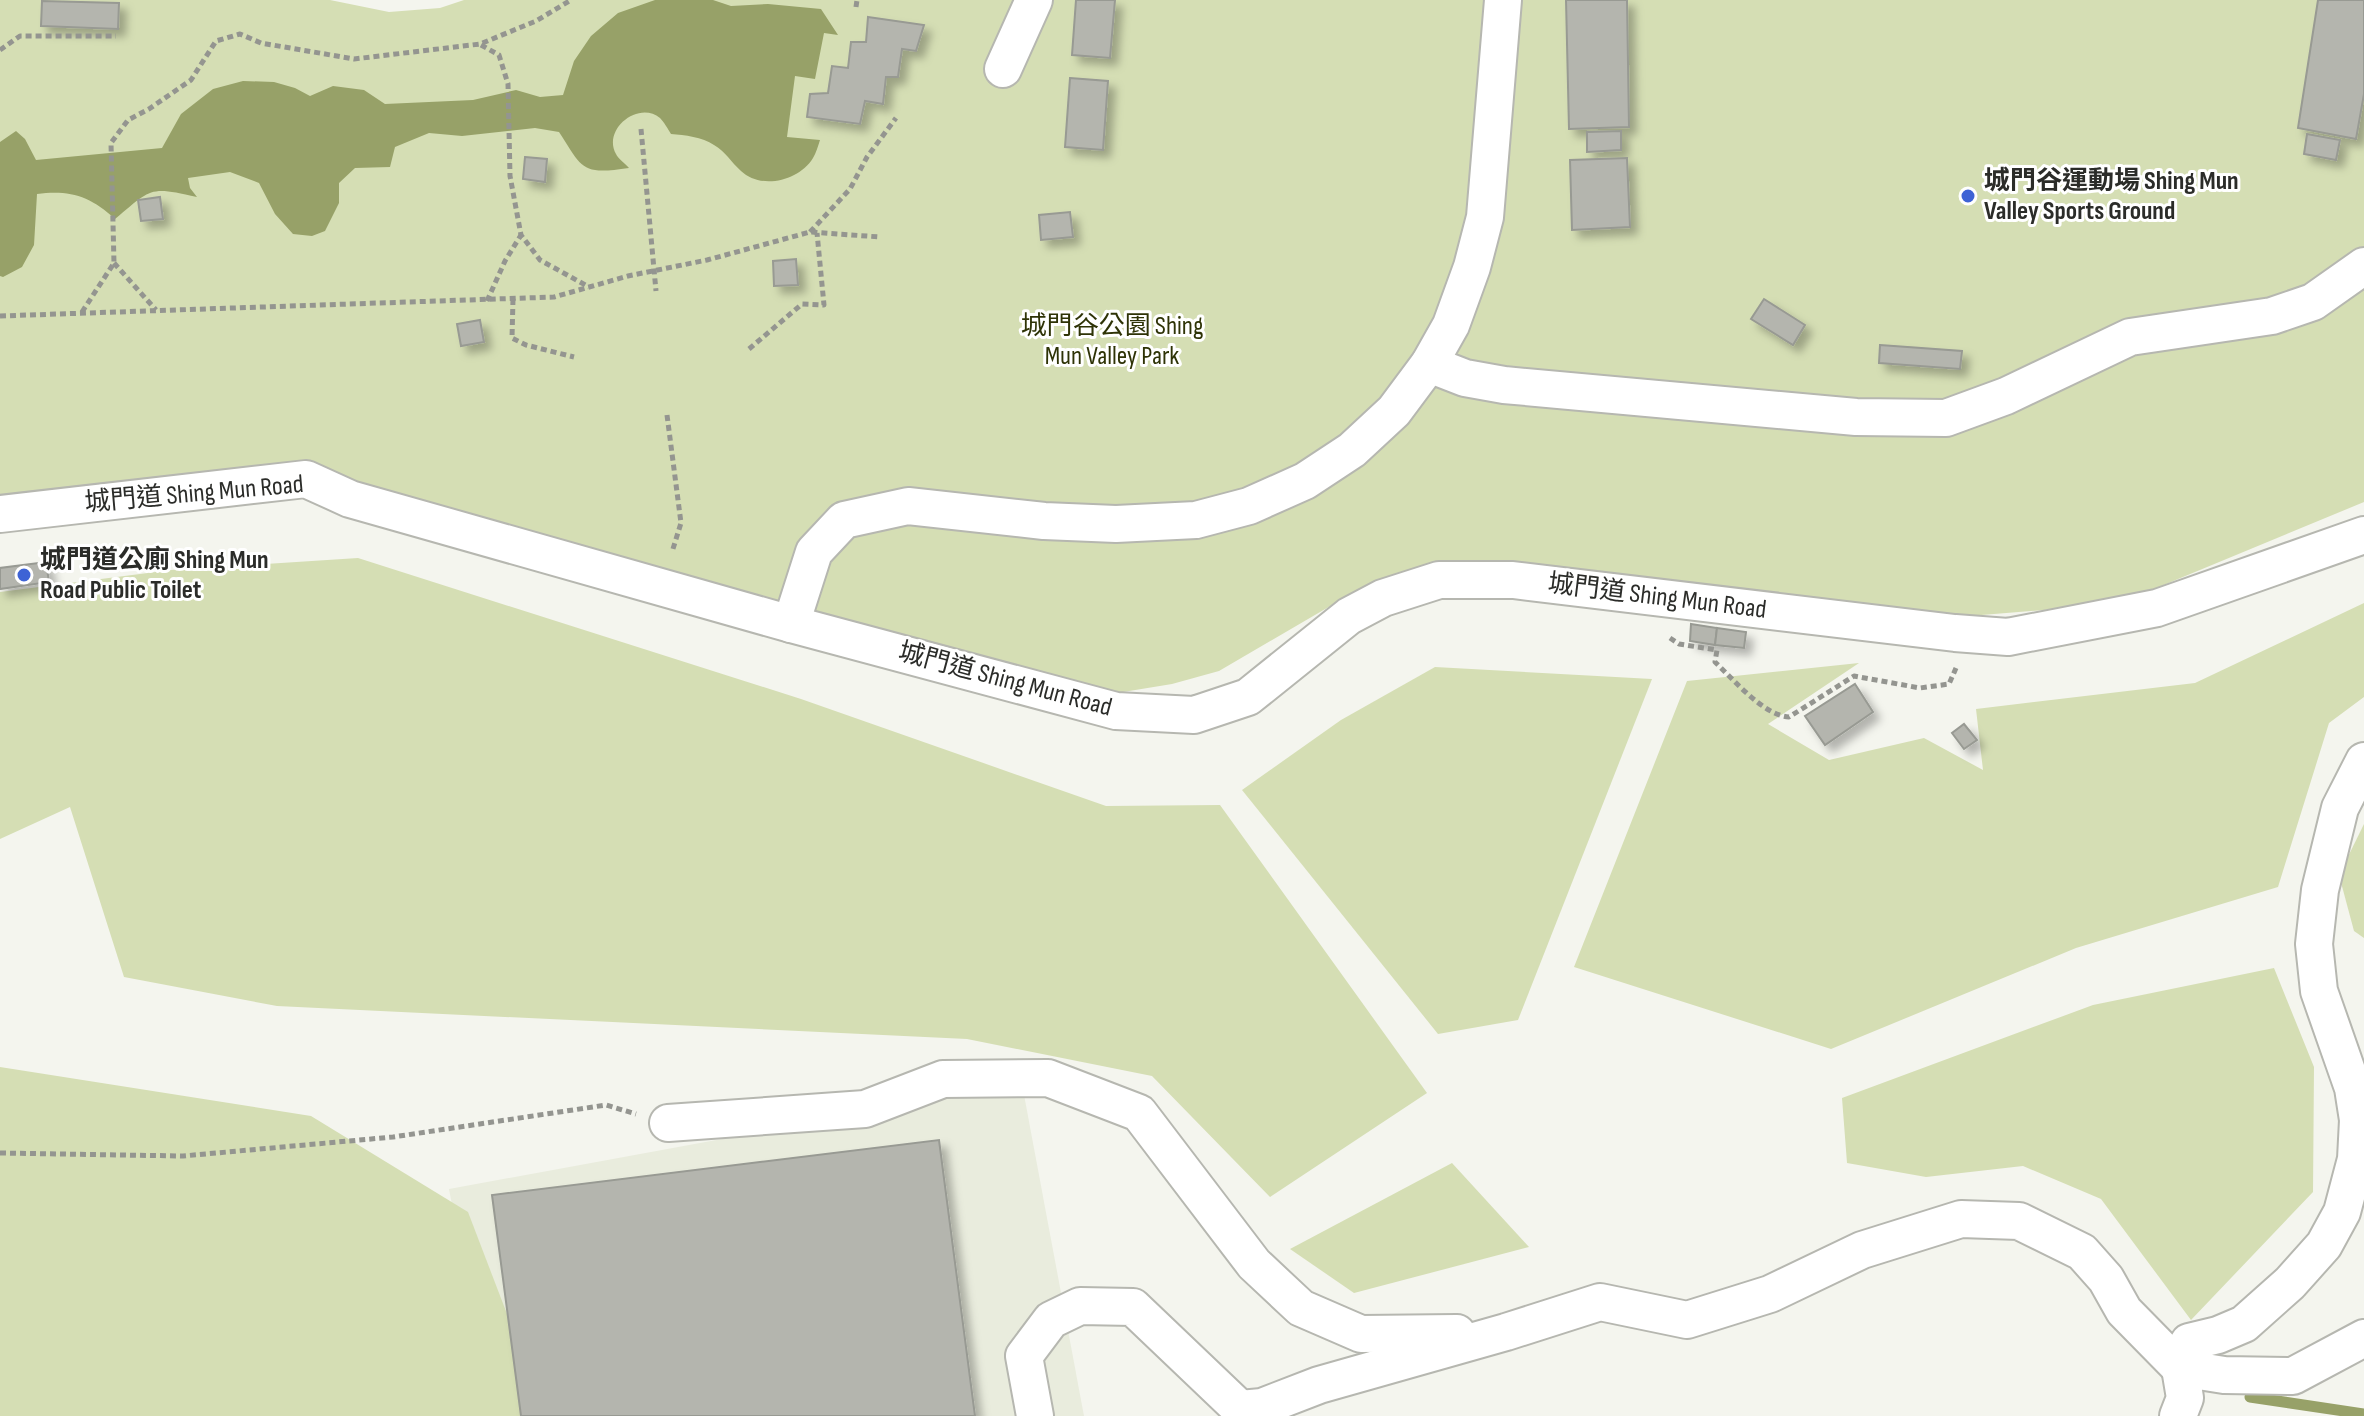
<svg xmlns="http://www.w3.org/2000/svg" width="2364" height="1416" font-family="'Sofia Sans Condensed','Noto Sans TC',sans-serif">
<style>
.built{fill:#e9ecdd}
.green{fill:#d5deb4}
.water{fill:#97a168}
.lines{fill:none;stroke-linecap:round;stroke-linejoin:round}
.stream{stroke:#97a168;stroke-width:11}
.building{fill:#b4b5ae;stroke:#989a93;stroke-width:2;filter:url(#shadow)}
.minor-casing{stroke:#b6b7b0;stroke-width:40}
.path{stroke:#949590;stroke-width:5;stroke-dasharray:6 4;stroke-linecap:butt}
.minor{stroke:#fff;stroke-width:36}
.poi-dot{fill:#3e63d5;stroke:#fff;stroke-width:3}
.labels{text-anchor:middle;dominant-baseline:central;stroke-width:6;stroke-linejoin:round;paint-order:stroke}
.poi-label{font-size:26px;font-weight:bold;fill:#2b2c29;stroke:#fff;text-anchor:start}
.park-label{font-size:26px;fill:#2e3306;stroke:#fff}
.street-label{font-size:26px;fill:#2b2c29;stroke:#fff}
</style>
<defs>
<filter id="shadow"><feDropShadow dx="7" dy="7" stdDeviation="4" flood-color="#0004"/></filter>
</defs>
<rect width="100%" height="100%" fill="#f4f5ee"/>
<path class="built" d="M1022,1084L1084,1416H492L449,1189Z"/>
<g class="green">
<path d="M0,0H330L389,12L440,8L464,0H2364V502L2154,589L2056,609L1957,617L1440,564L1356,591L1219,671L1172,684L1117,693L760,602L361,488L0,523Z"/>
<path d="M358,558L801,699L1106,806L1220,805L1427,1093L1270,1197L1152,1076L967,1039L277,1006L124,977L70,807L0,839V592L171,570Z"/>
<path d="M2364,603V697L2329,723L2278,887L2076,948L1831,1049L1574,967L1687,681L1859,663L1768,724L1829,760L1924,738L1983,770L1976,709L2195,683Z"/>
<path d="M1435,667L1652,679L1518,1020L1438,1034L1242,790L1341,720Z"/>
<path d="M2364,824V938L2354,931L2339,875Z"/>
<path d="M2274,968L2314,1067L2313,1192L2191,1320L2101,1199L2023,1166L1926,1177L1847,1163L1842,1098L2093,1005Z"/>
<path d="M0,1067L311,1116L468,1212L546,1416H0Z"/>
<path d="M1452,1163L1529,1247L1354,1293L1290,1249Z"/>
</g>
<path class="water" d="M655,0H713L731,6L768,4L821,9L838,35L824,33L815,79L795,76L787,137L820,140C818,146 816,153 813,158C799,181 761,190 741,171C731,162 726,152 714,145C702,137 685,135 671,134C668,129 664,122 660,118C639,100 602,129 616,154C618,159 625,163 629,168C581,175 583,169 559,132L535,128L462,136L429,133L395,147L390,167L355,168L339,183V203L325,231L312,236L293,234L275,214L259,183L230,172L188,178L190,188L197,197C149,186 152,188 115,219C90,196 70,190 37,194L34,245L22,267L3,277L0,276V142L16,131L25,139L36,160L162,148L181,114L213,89L243,81L274,82L295,88L310,96L333,86L364,90L385,104L473,100L516,90L540,97L563,95L574,61L591,36L618,13Z"/>
<g class="lines">
<path class="stream" d="M2250,1397L2364,1414"/>
</g>
<g class="building">
<path d="M1076,0H1115L1110,58L1072,55Z"/>
<path d="M1566,0H1627L1629,127L1569,129Z"/>
<path d="M2318,0H2364V94L2356,139L2298,128Z"/>
<path d="M42,1L119,3L118,29L41,26Z"/>
<path d="M868,17L924,25L916,51L902,49L898,77H886L883,104L865,101L860,124L807,117L810,94L828,93L832,66L848,68L851,42H866Z"/>
<path d="M1070,78L1108,81L1103,150L1065,147Z"/>
<path d="M1621,131V150L1587,152V132Z"/>
<path d="M2307,134L2340,140L2336,160L2304,154Z"/>
<path d="M525,157L547,159L545,182L523,179Z"/>
<path d="M1627,158L1630,227L1572,230L1570,160Z"/>
<path d="M160,197L163,219L141,221L138,200Z"/>
<path d="M1070,212L1073,237L1041,240L1039,215Z"/>
<path d="M796,259L798,285L774,286L773,261Z"/>
<path d="M1764,299L1805,325L1793,345L1751,319Z"/>
<path d="M480,320L484,342L461,346L457,324Z"/>
<path d="M1880,345L1962,351L1960,369L1879,363Z"/>
<path d="M46,562L49,582L0,589V568Z"/>
<path d="M1691,624L1717,628L1715,645L1690,641Z"/>
<path d="M1717,628L1746,632L1744,648L1715,645Z"/>
<path d="M1855,684L1873,712L1825,745L1805,716Z"/>
<path d="M1964,724L1977,740L1964,749L1952,733Z"/>
<path d="M939,1140L975,1416H521L492,1195Z"/>
</g>
<g class="lines">
<g class="minor-casing">
<g id="minor">
<path d="M1003,69L1034,0"/>
<path d="M1429,364L1465,378L1504,385L1856,417L1946,418L2006,396L2130,337L2272,316L2313,302L2364,266"/>
<path d="M0,514L306,479L350,499L791,624L1116,711L1194,715L1248,697L1349,616L1383,598L1439,580H1513L1955,633L2008,637L2157,608L2364,535"/>
<path d="M791,624L814,552L844,520L908,506L1044,521L1116,524L1196,520L1249,506L1305,481L1352,450L1394,411L1429,364L1451,325L1472,267L1485,217L1503,0"/>
<path d="M668,1123L865,1109L943,1079L1048,1078L1139,1113L1254,1264L1301,1308L1361,1334L1457,1333"/>
<path d="M2180,1368L2182,1353L2189,1342L2218,1335L2244,1324L2290,1283L2324,1245L2342,1212L2356,1159L2358,1120L2353,1088L2319,991L2314,944L2320,890L2340,808L2364,761"/>
<path d="M1035,1416L1024,1356L1051,1320L1080,1306L1133,1307L1240,1409L1262,1407L1319,1385L1506,1332L1600,1302L1687,1320L1770,1294L1862,1250L1961,1219L2019,1221L2082,1252L2106,1279L2124,1311L2180,1368"/>
<path d="M2178,1416L2185,1398L2180,1368L2224,1375L2293,1376L2364,1338"/>
</g>
</g>
<g class="path">
<path d="M856,7L857,0"/>
<path d="M481,45L499,55L508,84L510,176L521,235L540,260L589,287"/>
<path d="M0,50L20,36H116"/>
<path d="M641,129L656,291"/>
<path d="M810,232L850,189L867,157L896,118"/>
<path d="M114,263L156,310"/>
<path d="M513,299L512,338L526,345L574,357"/>
<path d="M487,301L505,261L521,235"/>
<path d="M82,312L114,263L111,143L128,120L149,109L191,80L216,41L240,34L261,43L354,59L480,44L536,21L571,0"/>
<path d="M0,316L554,297L628,276L707,260L810,232L880,237"/>
<path d="M749,349L802,304L824,305L817,233"/>
<path d="M667,415L681,523L672,552"/>
<path d="M1670,638L1679,644L1717,650L1715,662C1734,680 1763,715 1789,717L1854,676L1920,688L1949,684L1956,668"/>
<path d="M0,1153L183,1156L393,1137L606,1105L636,1114"/>
</g>
<use href="#minor" class="minor"/>
</g>
<g class="poi-dot">
<circle cx="1968" cy="196" r="8"/>
<circle cx="24" cy="575" r="8"/>
</g>
<g class="labels">
<g class="poi-label">
<text x="1984" y="181">城門谷運動場 Shing Mun<tspan x="1984" dy="30">Valley Sports Ground</tspan></text>
<text x="40" y="560">城門道公廁 Shing Mun<tspan x="40" dy="30">Road Public Toilet</tspan></text>
</g>
<g class="park-label">
<text x="1112" y="326">城門谷公園 Shing<tspan x="1112" dy="30">Mun Valley Park</tspan></text>
</g>
<g class="street-label">
<text transform="translate(194 494) rotate(-5)">城門道 Shing Mun Road</text>
<text transform="translate(1657 597) rotate(7)">城門道 Shing Mun Road</text>
<text transform="translate(1005 680) rotate(15)">城門道 Shing Mun Road</text>
</g>
</g>
</svg>
